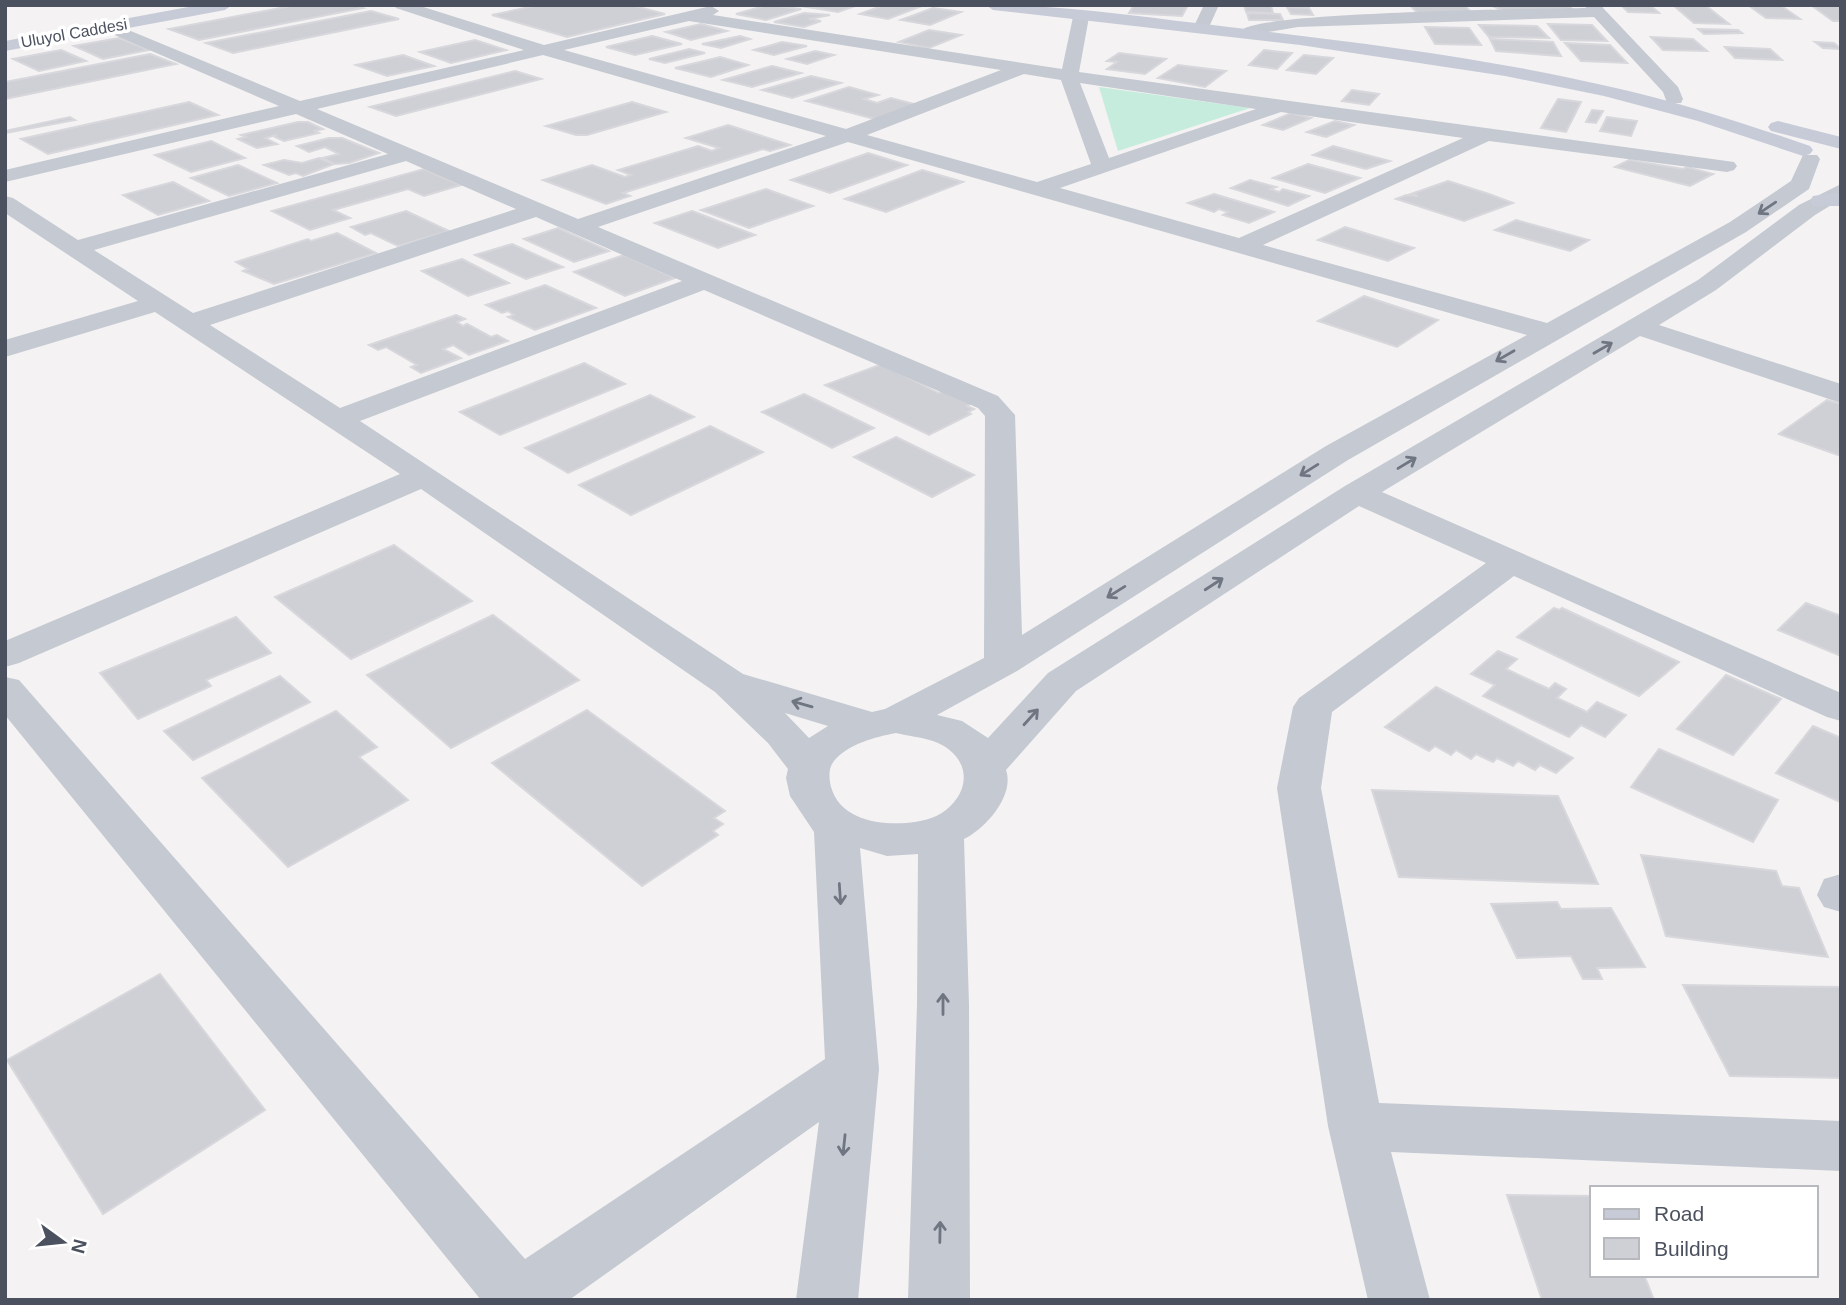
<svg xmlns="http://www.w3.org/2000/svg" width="1846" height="1305" font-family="Helvetica,sans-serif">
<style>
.green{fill:#c6ecdd}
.building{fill:#cfd0d6;stroke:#d7d7dc;stroke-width:2}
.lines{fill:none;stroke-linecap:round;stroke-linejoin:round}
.minor{fill:#c4c9d2;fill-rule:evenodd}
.secondary{fill:#c7cbd8;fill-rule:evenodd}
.oneway{stroke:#6f7581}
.labels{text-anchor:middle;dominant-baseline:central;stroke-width:7;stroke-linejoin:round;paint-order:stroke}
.far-street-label{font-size:16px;fill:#4b515e;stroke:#fff}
</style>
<rect width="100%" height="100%" fill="#f4f2f2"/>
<path class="green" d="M1099,87L1250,108L1118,151Z"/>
<g class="building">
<path d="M296,5H355L363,8L199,40L169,29Z"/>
<path d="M539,5H631L665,14L567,37L492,15Z"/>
<path d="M768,5L801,9L766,20L736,14Z"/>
<path d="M803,5H858L838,12L801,6Z"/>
<path d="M884,5H909L919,7L888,19L860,14Z"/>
<path d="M1134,5H1188L1182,16L1129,13Z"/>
<path d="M1244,5L1271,6L1273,13L1246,12Z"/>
<path d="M1410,5H1464L1473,14L1419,15Z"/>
<path d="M1490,5H1568L1574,11H1504Z"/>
<path d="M1621,5H1650L1659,13L1628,12Z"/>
<path d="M1673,5H1705L1729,24L1694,23Z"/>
<path d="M1748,5H1780L1800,19L1766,18Z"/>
<path d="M1811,5H1841V21H1833Z"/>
<path d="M1287,7L1309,8L1313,15L1291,14Z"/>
<path d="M933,8L961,12L930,25L901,20Z"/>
<path d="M371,11L399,19L233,53L206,43Z"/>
<path d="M804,13L830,15L809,19L821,21L804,27L774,22Z"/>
<path d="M1247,13L1280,14L1283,20H1249Z"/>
<path d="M701,24L727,31L691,40L666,32Z"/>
<path d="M1548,24L1592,25L1607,41L1561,40Z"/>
<path d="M1479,25L1537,26L1549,38L1489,37Z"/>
<path d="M1425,27L1469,28L1481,45L1435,44Z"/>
<path d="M1698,29L1738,30L1742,33L1704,34Z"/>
<path d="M929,30L961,35L929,48L899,42Z"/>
<path d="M652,36L682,44L635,55L606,47Z"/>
<path d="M740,36L750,39L721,48L702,44Z"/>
<path d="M1651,37L1693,39L1707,51L1663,50Z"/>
<path d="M119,38L149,50L103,59L74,46Z"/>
<path d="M1490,39L1553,42L1561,56L1496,51Z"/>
<path d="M475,40L506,50L451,63L420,52Z"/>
<path d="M782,42L807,46L774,55L754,50Z"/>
<path d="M1815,42L1834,43L1841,49L1823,48Z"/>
<path d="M1565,43L1610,45L1627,63L1581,61Z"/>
<path d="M1725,47L1770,49L1782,60L1735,58Z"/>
<path d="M689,49L705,53L665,63L649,59Z"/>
<path d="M61,50L86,61L39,71L13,59Z"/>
<path d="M1264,50L1292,53L1277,69L1249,65Z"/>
<path d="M815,51L834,55L807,64L787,59Z"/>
<path d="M1119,53L1166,59L1145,74L1107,69L1117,62L1107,61Z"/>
<path d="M150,54L176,64L5,99V82Z"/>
<path d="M403,55L434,66L387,76L356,65Z"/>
<path d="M1304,55L1333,58L1316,74L1287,70Z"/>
<path d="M720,57L748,65L711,77L675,68Z"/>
<path d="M1178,65L1226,71L1205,87L1158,78Z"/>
<path d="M772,66L801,73L752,87L723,80Z"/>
<path d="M515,71L541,79L396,116L370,107Z"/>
<path d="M811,76L841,83L792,98L762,90Z"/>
<path d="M849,87L878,95L864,99L877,103L891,98L922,106L878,120L806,101Z"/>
<path d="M1352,90L1379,94L1369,105L1342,101Z"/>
<path d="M1558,99L1581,102L1566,132L1541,128Z"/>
<path d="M189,102L218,115L48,154L21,139Z"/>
<path d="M632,102L666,112L587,135H576L546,126Z"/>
<path d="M1592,110L1603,111L1596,123L1586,122Z"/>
<path d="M1291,113L1311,118L1283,130L1263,125Z"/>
<path d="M70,117L75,120L5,133V131Z"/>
<path d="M1607,117L1637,121L1631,136L1600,131Z"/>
<path d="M1335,121L1354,125L1326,137L1307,132Z"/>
<path d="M298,122H308L323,129L315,131L319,133L284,141L275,137L276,135L265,138L277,144L257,148L238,139L246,137L241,135Z"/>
<path d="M728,125L790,145L770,151L763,149L623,193L630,196L606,204L543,180L592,165L625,177L631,175L618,170L698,146L712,151L719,148L686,138Z"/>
<path d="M329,138H342L379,153L349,163L335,164L322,158L339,154L325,147L309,152L297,146Z"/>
<path d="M211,141L245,158L191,172L155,155Z"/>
<path d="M1333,146L1390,161L1366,169L1313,155Z"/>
<path d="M868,153L907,165L830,193L791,180Z"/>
<path d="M319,158L334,164L303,176L296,173L289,175L264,165L284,160L302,163Z"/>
<path d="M1629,160L1683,169L1687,167L1713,174L1690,186L1615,167Z"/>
<path d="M1308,164L1360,178L1325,193L1273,178Z"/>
<path d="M238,165L277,183L229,196L191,178Z"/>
<path d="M424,169L461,185L424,196L408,189L333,210L350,218L310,230L272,211Z"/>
<path d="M922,170L963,182L886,212L845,199Z"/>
<path d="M1250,180L1276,187L1270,189L1279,192L1283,189L1309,196L1288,206L1231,188Z"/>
<path d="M1448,181L1489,194L1513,203L1464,221L1396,199L1406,195L1418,196L1411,194Z"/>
<path d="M173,182L209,201L158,215L123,195Z"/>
<path d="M766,189L813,206L749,228L701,210Z"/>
<path d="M1214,194L1274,212L1249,223L1223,215L1228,212L1219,209L1214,212L1188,203Z"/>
<path d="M406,211L449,231L398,246L371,233L365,235L351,227Z"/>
<path d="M692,211L755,235L718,248L655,223Z"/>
<path d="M1516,220L1589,240L1570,251L1495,230Z"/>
<path d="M1345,227L1414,248L1388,261L1318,240Z"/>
<path d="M558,228L609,251L574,262L524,239Z"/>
<path d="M337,233L376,253L274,284L243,271L248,269L236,262L308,239L311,241Z"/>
<path d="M512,244L563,267L526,279L475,255Z"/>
<path d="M624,255L675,278L625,296L574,272Z"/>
<path d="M462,259L509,283L468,296L422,271Z"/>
<path d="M545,285L596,308L535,330L508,317L514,315L508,311L502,313L486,305Z"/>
<path d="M1364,296L1438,320L1397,347L1318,321Z"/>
<path d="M456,315L465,319L457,322L463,326L467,324L491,337L497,335L508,341L469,355L453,345L443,349L461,358L421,373L411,367L417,365L386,347L378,350L369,345Z"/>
<path d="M584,363L625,384L500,435L460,412Z"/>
<path d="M882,364L938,393L943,391L972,403L967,406L974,409L968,412L971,414L929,435L825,385Z"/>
<path d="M804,394L874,428L832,448L762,412Z"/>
<path d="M650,395L694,417L568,473L525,448Z"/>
<path d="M1827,400L1841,404V456L1779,434Z"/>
<path d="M710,426L763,452L631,515L579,485Z"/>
<path d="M896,437L974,475L932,497L854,457Z"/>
<path d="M394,545L472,601L351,659L275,597Z"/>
<path d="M1806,603L1841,616V656L1778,630Z"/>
<path d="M1554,608L1559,610L1562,608L1679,662L1639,696L1517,637Z"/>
<path d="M493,615L579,680L451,748L367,675Z"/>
<path d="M236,617L271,653L206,680L211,686L138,719L100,673Z"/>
<path d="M1498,651L1517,659L1506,669L1549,689L1555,683L1566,689L1557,698L1587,712L1597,702L1626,715L1605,737L1581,725L1569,737L1483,696L1495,685L1471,674Z"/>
<path d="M1726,675L1781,699L1733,755L1677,729Z"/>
<path d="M280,676L310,702L193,760L164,731Z"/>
<path d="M1436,687L1573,758L1556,773L1540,765L1535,770L1518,761L1513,766L1497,758L1493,762L1476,754L1471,759L1456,750L1451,755L1435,746L1429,751L1385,727Z"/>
<path d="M587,710L725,811L714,818L723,824L713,831L718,835L642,886L492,763Z"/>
<path d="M336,711L377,747L359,757L408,800L288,867L202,778Z"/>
<path d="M1813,726L1841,738L1840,802L1776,773Z"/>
<path d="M1659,749L1778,800L1753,842L1631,787Z"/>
<path d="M1372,790L1558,796L1598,884L1399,877Z"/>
<path d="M1641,855L1776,871L1782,886L1799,888L1828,957L1666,936Z"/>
<path d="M1557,902L1561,909L1611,908L1645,967L1597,968L1602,979H1583L1571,956L1517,958L1491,904Z"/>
<path d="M160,974L265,1110L103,1214L7,1060Z"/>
<path d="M1683,985L1841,987V1078L1730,1076Z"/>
<path d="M1507,1195L1592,1196V1275H1644L1654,1300H1542Z"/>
</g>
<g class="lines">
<g class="minor">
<path d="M394,5H417L544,45L711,6L719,11L713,15L1062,69L1073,17L1081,12L1089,17L1079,72L1734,162L1737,166L1734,170L1727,172L1489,141L1263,245L1547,323L1730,222L1791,181L1803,155H1817L1820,159L1809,189L1746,232L1348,460L1017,671L937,715L962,721L988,738L1048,673L1345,486L1698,280L1799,205L1841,184V199L1815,215L1716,290L1659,325L1841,384V403L1640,336L1382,492L1841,693V721L1827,717L1514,576L1332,712L1321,788L1379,1103L1841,1121V1171L1391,1152L1430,1300H1368L1328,1126L1277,788L1293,707L1299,698L1486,563L1359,506L1076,691L1006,770C1015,796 985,829 964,839L969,1005L970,1300H908L917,1005L918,854L887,856L860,848L879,1069L858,1300H796L819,1122L569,1300H481L5,715V677L19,680L525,1259L825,1059L814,832L790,796L786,778L788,769L768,743L715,692L421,489L19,663L5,667V641L400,474L155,312L5,357V340L138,301L5,213V196L13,198L78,240L388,154L296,114L5,182V170L279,106L103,30L101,27L109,22L300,101L524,50L396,8ZM689,21L1001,70L846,129L564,50ZM543,55L826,136L578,219L317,109ZM1024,74L1061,80L1091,164L1037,182L867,135ZM1080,83L1256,109L1109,158ZM1281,112L1463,138L1239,238L1060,188ZM848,142L1527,335L1326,446L1022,635L1015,415L998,396L598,227ZM406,161L516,209L193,313L94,250ZM536,217L682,281L340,408L210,325ZM704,290L978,408L985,416L984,658L885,709L872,712L743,674L360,421ZM785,713L828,726L809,738ZM896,733C908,736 921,737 933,741C967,753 975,786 946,810C935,819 919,822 906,823C877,825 840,819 831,787C829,779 828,768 834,761C848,744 875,737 896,733Z"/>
<path d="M1204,5H1219L1209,27L1203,29L1195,24Z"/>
<path d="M1585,5H1601L1604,9L1678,87L1683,99L1681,103H1667L1663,92L1594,17L1298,27L1250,35L1242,30C1259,12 1542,9 1586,8Z"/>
<path d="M1841,874V912L1824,907L1817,895L1824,879Z"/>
</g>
<g class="secondary">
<path d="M199,5H232L225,10L5,51V41Z"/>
<path d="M986,5C1067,5 1148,18 1229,27C1355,42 1482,57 1607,86C1676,101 1743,123 1810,146L1813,150L1810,154L1803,156L1698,121L1604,96L1505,76L1300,45L993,10Z"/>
<path d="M1778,121L1841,137V149L1771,131L1768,127L1771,123Z"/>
<path d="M1841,192V206H1813L1810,201L1813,196Z"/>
</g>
</g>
<defs><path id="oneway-shaft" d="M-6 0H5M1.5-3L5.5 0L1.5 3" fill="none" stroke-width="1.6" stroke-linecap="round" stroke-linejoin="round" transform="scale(1.75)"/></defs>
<g class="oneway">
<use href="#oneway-shaft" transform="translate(1767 208) rotate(146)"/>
<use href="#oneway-shaft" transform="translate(1603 348) rotate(-30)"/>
<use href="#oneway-shaft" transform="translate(1505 356) rotate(150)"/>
<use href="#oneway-shaft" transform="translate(1407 463) rotate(-31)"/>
<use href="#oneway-shaft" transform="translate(1309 470) rotate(148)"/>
<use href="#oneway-shaft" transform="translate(1214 584) rotate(-33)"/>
<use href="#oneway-shaft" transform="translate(1116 592) rotate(148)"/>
<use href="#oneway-shaft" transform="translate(802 704) rotate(-164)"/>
<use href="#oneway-shaft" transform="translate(1031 717) rotate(-48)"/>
<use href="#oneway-shaft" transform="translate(840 894) rotate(86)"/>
<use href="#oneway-shaft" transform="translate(943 1004) rotate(-90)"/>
<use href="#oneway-shaft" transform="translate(844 1145) rotate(96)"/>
<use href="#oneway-shaft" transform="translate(940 1232) rotate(-89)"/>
</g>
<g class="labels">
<g class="far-street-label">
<text transform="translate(74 33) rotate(-10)">Uluyol Caddesi</text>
</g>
</g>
<rect width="1846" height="1305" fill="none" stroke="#4b515e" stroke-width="14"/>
<rect x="1590" y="1186" width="228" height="91" fill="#ffffff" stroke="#b7b9bf" stroke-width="2"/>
<rect x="1604" y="1209" width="35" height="10" fill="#c7cbd8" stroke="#b7b9bf" stroke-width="2"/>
<text x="1654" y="1221" font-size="21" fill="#4b515e">Road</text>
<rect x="1604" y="1238" width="35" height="21" fill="#cfd0d6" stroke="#b7b9bf" stroke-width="2"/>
<text x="1654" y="1256" font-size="21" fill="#4b515e">Building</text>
<g transform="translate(63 1242) rotate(105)" stroke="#ffffff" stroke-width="5" paint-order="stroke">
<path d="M0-5L12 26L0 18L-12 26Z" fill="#4b515e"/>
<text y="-10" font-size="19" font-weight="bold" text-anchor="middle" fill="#4b515e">N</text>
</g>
</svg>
